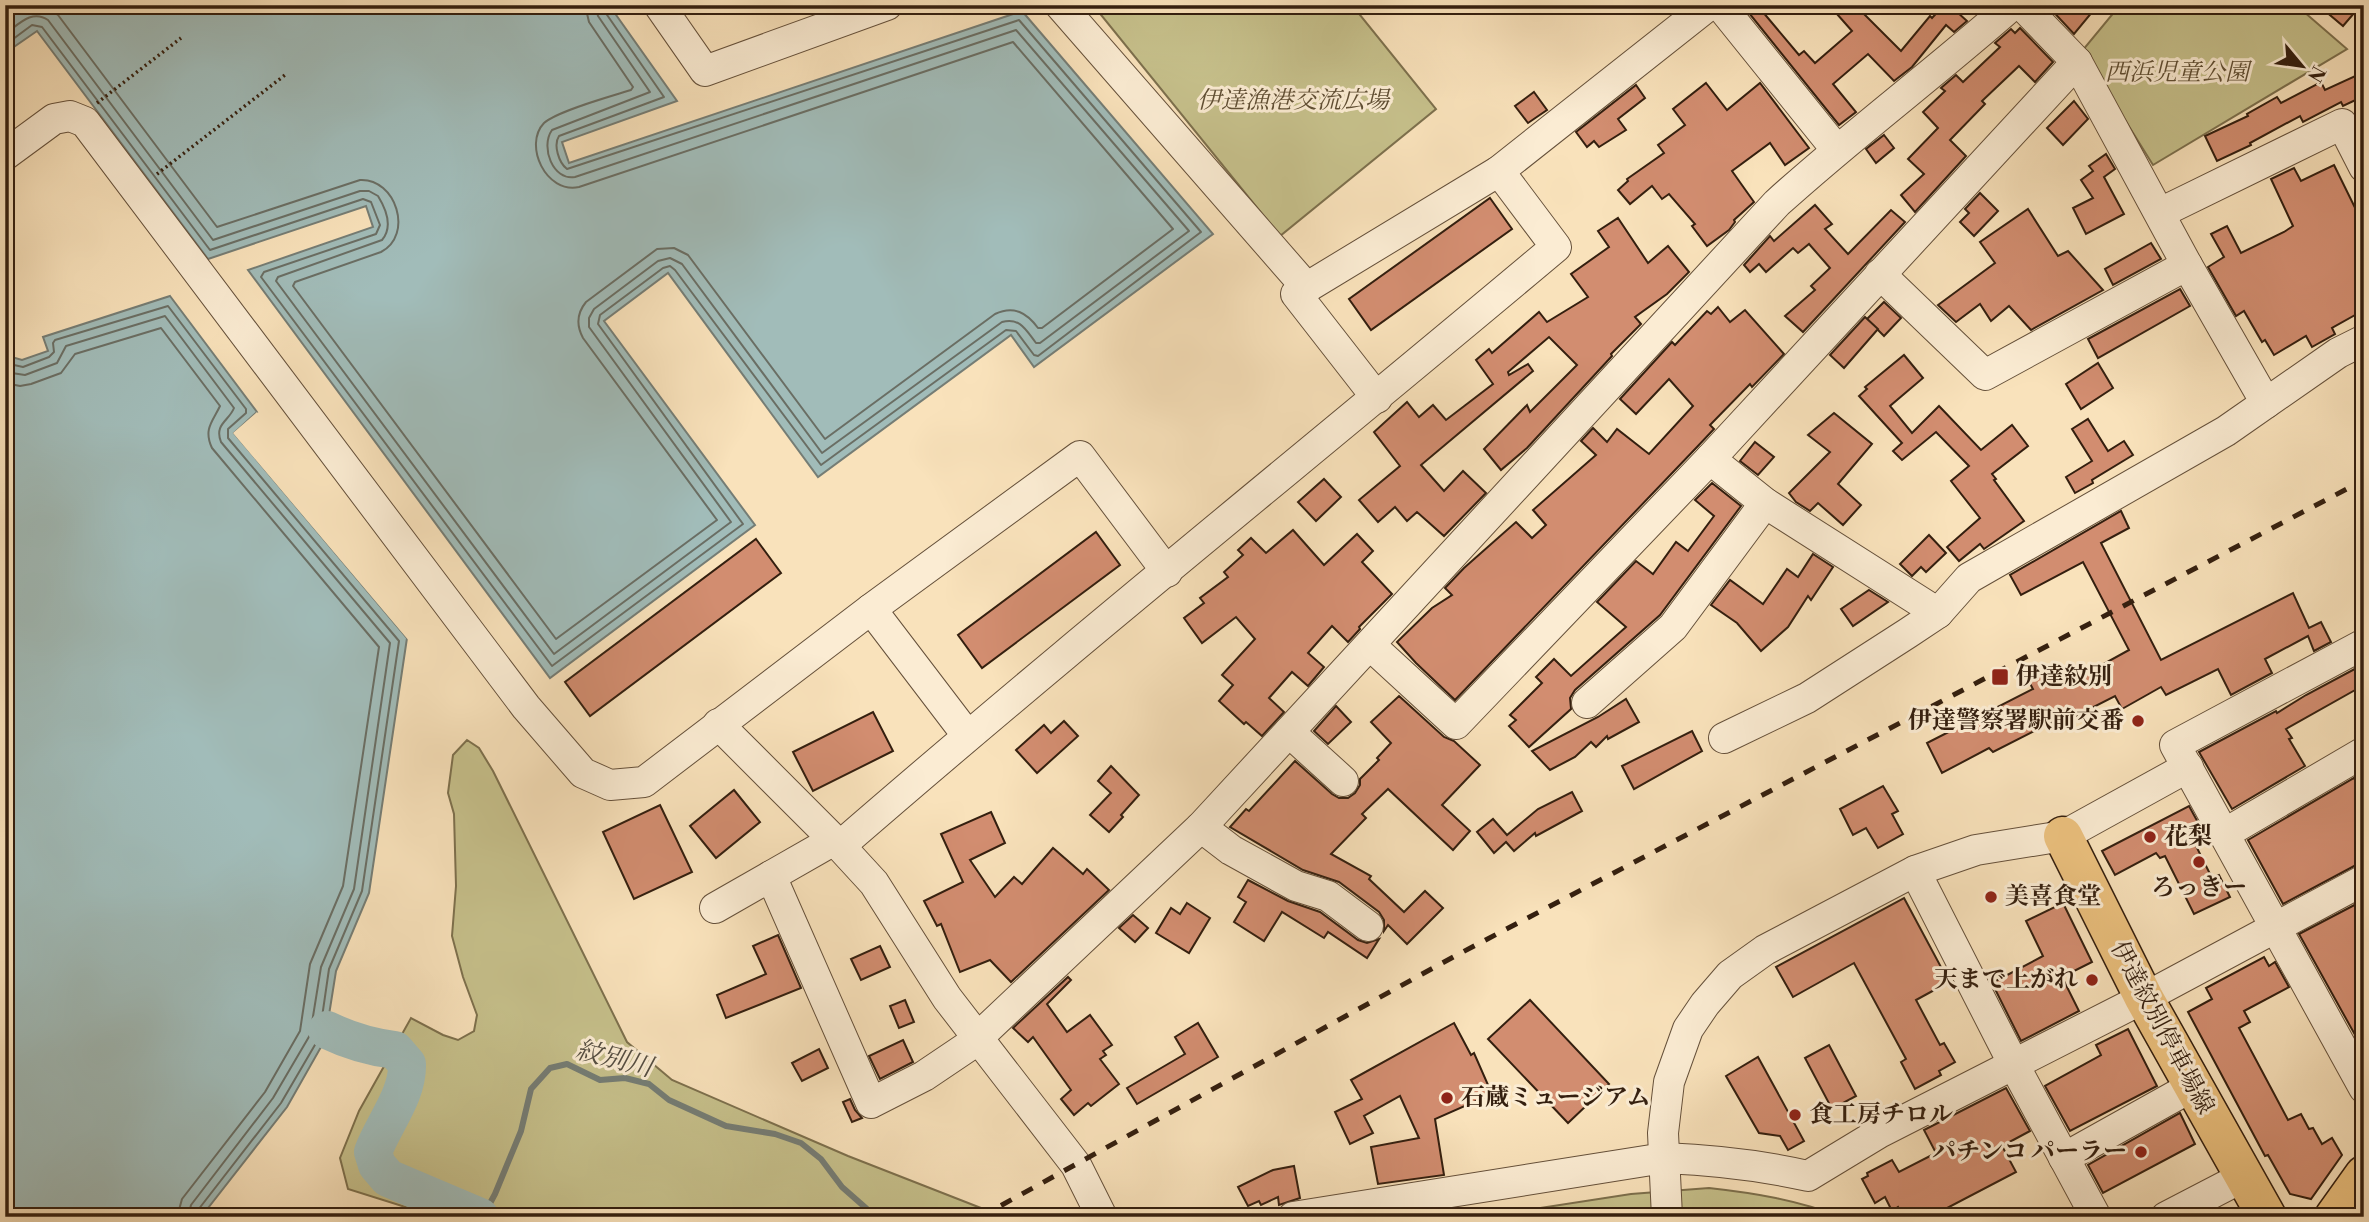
<svg xmlns="http://www.w3.org/2000/svg" width="2369" height="1222" font-family="'Libre Bodoni','Noto Serif JP',serif">
<style>
.green{fill:#c6c08b;stroke:#7d704d;stroke-width:2}
.water{fill:#a1bcb9;stroke:#757d75;stroke-width:2}
.pier{fill:#f9e2bb}
.lines{fill:none;stroke-linecap:round;stroke-linejoin:round}
.shore{stroke:#6a6e64;stroke-width:2}
.stream{stroke:#757d75;stroke-width:6}
.river{stroke:#a1bcb9;stroke-width:38}
.building{fill:#d28d70;stroke:#341f0f;stroke-width:2}
.minor-casing{stroke:#65503a;stroke-width:32}
.major-casing{stroke:#341f0f;stroke-width:41}
.path{stroke:#341f0f;stroke-width:3.5;stroke-dasharray:2 3.5;stroke-linecap:butt}
.minor{stroke:#fbecd3;stroke-width:30}
.major{stroke:#ecc17e;stroke-width:38}
.rail{stroke:#341f0f;stroke-width:5;stroke-dasharray:12 12;stroke-linecap:butt}
.poi-dot{fill:#8f2418;stroke:#fbecd3;stroke-width:2.5}
.labels{text-anchor:middle;dominant-baseline:central;stroke-width:6;stroke-linejoin:round;paint-order:stroke}
.park-label{font-size:24px;font-style:italic;fill:#604f34;stroke:#fbecd3}
.poi-label{font-size:24px;font-weight:bold;fill:#341f0f;stroke:#fbecd3;text-anchor:start}
.street-label{font-size:24px;fill:#341f0f;stroke:#fbecd3}
.water-label{font-size:26px;font-style:italic;fill:#554e42;stroke:#fbecd3}
</style>
<rect width="100%" height="100%" fill="#f9e2bb"/>
<filter id="stains"><feTurbulence type="fractalNoise" baseFrequency=".00286" numOctaves="4"/><feColorMatrix values="0 0 0 0 .2 0 0 0 0 .09 0 0 0 0 .02 0 0 0 .5 -.17"/></filter>
<radialGradient id="worn" r=".72"><stop offset=".6" stop-color="#630" stop-opacity="0"/><stop offset="1" stop-color="#630" stop-opacity=".3"/></radialGradient>
<g class="green">
<path d="M1093,5H1352L1436,109L1280,236Z"/>
<path d="M2120,5H2296L2347,49L2153,165L2082,51Z"/>
<path d="M467,740L479,748L493,771L627,1042L672,1080L848,1156L1004,1217H437L348,1189L340,1158L359,1111L411,1018L443,1035L458,1040L474,1031L477,1015L463,977L452,936L456,886L454,814L448,793L453,755Z"/>
<path d="M1709,1188C1754,1193 1798,1200 1841,1217H1482L1631,1194Z"/>
</g>
<g class="water">
<path d="M5,5H609L677,101L562,142L569,163L1022,11L1213,234L1034,367L1011,335L818,477L668,273L604,321L755,525L550,678L248,270L373,227L366,206L208,259L37,31L5,53Z"/>
<path d="M170,296L257,412L234,433L407,638L369,893L336,971L325,1040L287,1107L201,1217H5V355L22,360L48,351L43,337Z"/>
</g>
<path class="pier" d="M257,412L259,415L238,433L409,636L410,642L233,433Z"/>
<g class="lines">
<g class="shore">
<path d="M41,5L58,15L217,227L360,180C396,178 414,235 381,252L295,282L293,286L556,639L717,520L583,338C576,325 577,313 586,302L657,249L674,248L688,255L825,439L995,314C1014,305 1027,313 1038,328H1042L1173,229L1013,42L579,187C546,194 523,145 544,123C557,111 612,96 631,90L633,87L589,22L585,5"/>
<path d="M5,34C19,24 32,9 48,20L213,240L360,191H369L378,196C386,209 393,227 382,240L278,277L276,281L554,654L731,522L589,327V318L594,309L658,261L670,258L682,264L822,453L1002,322C1020,317 1026,330 1036,343H1040L1189,231L1016,30L575,177C553,181 540,147 552,130L650,92L598,16L595,5"/>
<path d="M5,45L32,25L42,27L210,250L363,199L371,202L380,225L376,234L264,272L261,277L552,666L743,524L598,324L600,315L663,268L670,266L675,270L821,465L1006,330L1016,331L1034,355L1038,356L1201,232L1019,20L567,169C559,163 553,145 559,136L664,97L605,12L604,5"/>
<path d="M5,363L23,367L49,357L54,352L53,343L55,340L168,306L246,409V413L228,429V438L399,641L362,891L329,969L319,1038L281,1103L198,1210L197,1217"/>
<path d="M5,372L25,375L57,363L66,346L165,316L234,408C229,421 214,424 221,442L390,643L354,889L321,967L310,1035L273,1098L191,1205L188,1217"/>
<path d="M5,383L20,386L31,384L61,373L75,354L161,328L220,406C213,421 203,429 212,448L379,647L343,886L310,964L300,1031L265,1092L182,1199L177,1217"/>
</g>
<path class="stream" d="M476,1215L488,1207L495,1194L521,1131L531,1089L550,1068L567,1064L600,1080L625,1078L649,1084L669,1100L726,1126L775,1134L801,1143L821,1159L842,1187L867,1209L880,1217"/>
<path class="river" d="M327,1030C350,1041 369,1047 395,1050L407,1064C408,1095 384,1123 373,1152L377,1165L388,1178L480,1217"/>
</g>
<g class="building">
<path d="M1757,5L1799,55L1804,51L1815,63L1852,31L1829,5H1855L1901,51L1930,16L1932,18L1944,5H1963L1957,12L1967,21L1954,32L1946,25L1912,67L1894,81L1868,54L1833,84L1856,112L1839,125L1749,13Z"/>
<path d="M2047,5H2098L2074,34Z"/>
<path d="M2318,5H2361L2343,26Z"/>
<path d="M2020,28L2053,62L2035,82L2019,66L1982,101L1985,104L1950,140L1966,156L1915,212L1901,195L1924,174L1908,159L1938,128L1923,112L1945,91L1941,88L1956,75L1963,82L2000,47L1995,43L2011,29L2015,33Z"/>
<path d="M2364,72V96L2343,106L2341,102L2303,122L2300,116L2250,143L2251,145L2217,161L2205,136L2248,116L2247,114L2277,97L2281,103L2321,82L2325,90Z"/>
<path d="M1706,83L1727,110L1760,83L1809,148L1785,165L1770,143L1732,171L1754,202L1734,220L1735,222L1729,230L1707,246L1692,226L1695,224L1669,194L1662,199L1652,186L1630,204L1618,190L1628,181L1627,179L1664,153L1658,145L1685,125L1673,109Z"/>
<path d="M1636,85L1645,98L1618,119L1626,130L1599,147L1594,141L1587,147L1576,132Z"/>
<path d="M1534,92L1547,110L1528,123L1515,106Z"/>
<path d="M2074,101L2088,119L2063,145L2047,128Z"/>
<path d="M1884,135L1894,148L1876,163L1866,149Z"/>
<path d="M2106,154L2115,169L2104,177L2124,214L2086,234L2073,208L2093,198L2081,180L2093,171L2089,166Z"/>
<path d="M2334,165L2364,226V310L2332,328L2335,334L2312,347L2306,336L2274,355L2265,340L2262,342L2244,311L2236,316L2208,267L2224,257L2211,234L2227,226L2241,253L2284,232L2293,226L2271,179L2294,168L2301,181Z"/>
<path d="M1980,193L1998,211L1974,236L1960,222L1969,213L1965,209Z"/>
<path d="M1490,198L1512,229L1371,330L1349,299Z"/>
<path d="M1815,205L1832,224L1825,229L1848,254L1891,210L1905,222L1803,332L1785,316L1815,290L1811,286L1830,268L1809,244L1798,253L1793,248L1766,272L1759,264L1750,272L1744,265L1770,236L1774,241Z"/>
<path d="M2028,209L2058,256L2068,251L2103,290L2031,330L2009,306L1991,321L1980,304L1956,322L1938,305L1995,263L1980,242Z"/>
<path d="M1618,218L1648,263L1668,246L1689,272L1667,294L1635,317L1641,324L1611,354L1612,356L1527,448L1501,470L1484,449L1527,405L1530,412L1577,365L1549,337L1508,372L1509,375L1528,364L1533,371L1421,465L1444,491L1463,471L1486,493L1444,536L1417,512L1407,521L1395,507L1378,522L1359,500L1400,466L1374,432L1407,402L1419,417L1433,405L1446,420L1493,384L1476,360L1489,349L1492,353L1539,312L1547,322L1588,297L1571,274L1609,247L1598,231Z"/>
<path d="M2151,243L2161,259L2113,285L2105,269Z"/>
<path d="M2180,289L2190,306L2098,358L2088,339Z"/>
<path d="M1884,302L1901,318L1884,336L1867,319Z"/>
<path d="M1718,307L1730,322L1745,310L1784,354L1752,387L1750,384L1710,425L1714,429L1697,447L1455,700L1416,663L1397,642L1432,608L1452,595L1445,588L1464,568L1516,522L1532,538L1546,525L1533,510L1596,455L1581,441L1593,428L1607,442L1617,429L1649,454L1693,406L1669,379L1636,414L1620,399L1672,342L1675,345L1707,311L1711,314Z"/>
<path d="M1865,317L1878,329L1844,368L1830,355Z"/>
<path d="M1904,355L1923,378L1890,406L1912,433L1939,406L1981,450L2012,425L2028,446L1992,474L1996,479L1994,480L2024,521L1984,549L1980,544L1959,561L1947,547L1980,518L1951,481L1969,466L1936,432L1902,460L1893,451L1902,443L1859,396L1867,389L1865,387Z"/>
<path d="M2098,363L2113,388L2081,409L2066,384Z"/>
<path d="M1834,413L1872,444L1838,484L1861,505L1843,525L1818,503L1810,511L1796,502L1789,493L1830,452L1808,435Z"/>
<path d="M2088,419L2108,451L2124,441L2133,455L2092,480L2093,483L2075,493L2066,477L2092,461L2072,429Z"/>
<path d="M1755,442L1774,457L1758,475L1740,461Z"/>
<path d="M1324,479L1341,497L1316,521L1298,502Z"/>
<path d="M1712,483L1741,506L1660,615L1575,690L1570,698L1571,709L1529,747L1509,726L1516,720L1510,715L1542,683L1536,677L1554,659L1571,676L1626,627L1597,602L1636,561L1653,574L1676,542L1688,551L1714,516L1695,500Z"/>
<path d="M2121,511L2129,528L2101,543L2161,660L2293,593L2309,628L2321,622L2331,642L2314,651L2308,636L2265,659L2272,673L2231,695L2218,669L2166,695L2161,687L2122,709L2115,696L2058,725L2056,720L1993,752L1989,748L1942,773L1927,743L2033,689L2028,680L2057,665L2065,681L2089,669L2091,671L2129,650L2083,562L2021,595L2010,575Z"/>
<path d="M1293,530L1324,565L1357,534L1373,551L1362,562L1392,594L1359,627L1360,629L1348,642L1332,626L1308,653L1324,667L1308,686L1292,672L1269,698L1284,712L1262,736L1246,722L1244,724L1219,701L1233,685L1222,675L1255,639L1236,617L1202,643L1184,618L1204,603L1200,598L1228,577L1224,572L1243,555L1238,550L1251,538L1266,553Z"/>
<path d="M1096,532L1120,565L982,668L958,635Z"/>
<path d="M1929,535L1946,553L1926,572L1921,567L1912,576L1900,564Z"/>
<path d="M756,539L781,573L590,716L565,682Z"/>
<path d="M1813,554L1833,567L1811,600L1808,596L1788,627L1761,651L1737,623L1711,605L1730,580L1763,604L1787,569L1798,577Z"/>
<path d="M1869,590L1888,602L1853,626L1841,609Z"/>
<path d="M2364,664V685L2286,729L2292,738L2289,739L2305,766L2232,809L2199,752L2276,711L2277,713L2306,695Z"/>
<path d="M1399,696L1444,737L1454,741L1480,765L1442,805L1470,831L1453,850L1388,789L1362,814L1366,818L1331,854L1371,876L1369,879L1404,912L1425,891L1443,908L1407,944L1388,925L1384,931V920L1379,912L1339,882L1303,870L1230,827L1246,809L1249,811L1295,761L1332,794L1339,798H1348L1355,793L1360,785V779L1379,760L1377,758L1391,743L1371,722Z"/>
<path d="M1626,699L1639,722L1608,739L1607,736L1596,747L1591,742L1575,757L1550,770L1532,751L1598,717Z"/>
<path d="M1336,706L1351,722L1328,744L1314,731Z"/>
<path d="M873,712L893,751L813,791L793,752Z"/>
<path d="M1064,721L1078,736L1037,773L1016,750L1044,725L1051,733Z"/>
<path d="M1692,731L1702,751L1634,789L1622,766Z"/>
<path d="M1111,766L1139,795L1121,815L1123,817L1109,832L1090,815L1111,793L1098,781Z"/>
<path d="M2354,778L2364,796V863L2356,865L2283,904L2248,840Z"/>
<path d="M1883,786L1898,811L1892,814L1903,834L1878,848L1866,828L1853,835L1840,809Z"/>
<path d="M734,790L760,822L716,858L690,826Z"/>
<path d="M1572,792L1582,811L1536,836L1535,833L1514,851L1506,842L1494,853L1477,832L1493,819L1507,835L1538,809Z"/>
<path d="M660,805L692,872L634,899L603,832Z"/>
<path d="M2189,806L2200,826L2189,832L2212,878L2219,875L2230,897L2194,914L2165,856L2160,858L2156,853L2115,875L2102,851Z"/>
<path d="M991,812L1005,843L970,860L995,897L1014,877L1022,884L1053,848L1083,874L1087,869L1109,890L1011,982L990,960L960,972L941,924L937,926L924,901L963,882L941,834Z"/>
<path d="M1248,880L1288,901L1320,912L1358,940L1367,943L1379,939L1367,958L1328,932L1324,938L1282,912L1264,941L1234,922L1246,902L1238,897Z"/>
<path d="M1904,898L1949,982L1916,1000L1940,1045L1944,1043L1955,1062L1939,1071L1941,1075L1915,1089L1901,1062L1906,1059L1854,963L1793,997L1776,967Z"/>
<path d="M2364,900V1051L2299,934Z"/>
<path d="M1187,903L1210,918L1189,953L1156,933L1171,908L1180,914Z"/>
<path d="M2063,903L2092,962L2062,977L2079,1011L2021,1041L1992,983L2043,956L2026,921Z"/>
<path d="M1133,915L1148,928L1135,942L1119,928Z"/>
<path d="M778,935L801,988L726,1018L717,995L766,974L753,946Z"/>
<path d="M880,946L890,967L861,980L851,959Z"/>
<path d="M2264,957L2269,966L2275,962L2289,987L2244,1011L2250,1022L2239,1028L2288,1120L2301,1114L2309,1129L2313,1128L2322,1144L2332,1138L2342,1155L2311,1199L2290,1194L2268,1155L2265,1156L2188,1012L2212,999L2206,988Z"/>
<path d="M1068,977L1071,980L1047,1004L1067,1032L1090,1015L1112,1045L1103,1051L1106,1055L1100,1059L1119,1084L1091,1106L1088,1103L1074,1115L1061,1099L1071,1090L1033,1037L1028,1042L1013,1028Z"/>
<path d="M905,1000L914,1022L899,1028L890,1006Z"/>
<path d="M1530,1000L1609,1084L1568,1123L1488,1039Z"/>
<path d="M1198,1023L1218,1057L1137,1104L1127,1088L1185,1054L1175,1037Z"/>
<path d="M1454,1023L1471,1055L1474,1053L1492,1094L1435,1119L1444,1175L1378,1184L1371,1147L1419,1138L1400,1096L1364,1116L1373,1133L1350,1144L1335,1112L1362,1099L1351,1080Z"/>
<path d="M2128,1029L2157,1086L2070,1131L2045,1086L2101,1055L2096,1045Z"/>
<path d="M903,1040L913,1062L880,1079L869,1056Z"/>
<path d="M1829,1045L1856,1096L1832,1109L1805,1058Z"/>
<path d="M819,1049L828,1068L802,1081L792,1063Z"/>
<path d="M1758,1057L1804,1141L1788,1150L1780,1136L1759,1133L1726,1076Z"/>
<path d="M2006,1088L2030,1131L2002,1146L2016,1172L1930,1217H1903L1898,1207L1892,1211L1885,1197L1875,1203L1862,1179L1868,1176L1867,1173L1892,1160L1899,1172L1936,1153L1924,1130Z"/>
<path d="M850,1099L855,1110L862,1118L852,1122L843,1102Z"/>
<path d="M2180,1113L2195,1144L2103,1193L2088,1165Z"/>
<path d="M1294,1166L1300,1198L1279,1205L1278,1197L1261,1205L1259,1201L1248,1206L1238,1187L1273,1170Z"/>
</g>
<g class="lines">
<g class="minor-casing">
<g id="minor">
<path d="M659,5L705,71L887,5"/>
<path d="M1060,5L1307,288"/>
<path d="M1720,5L1836,149"/>
<path d="M2022,5L2077,62L2187,265L2266,403"/>
<path d="M5,155L54,119L70,116L85,122L526,707L583,773L610,785L644,782L871,609L1080,456L1167,572"/>
<path d="M2160,213L2342,124L2364,167"/>
<path d="M1880,274L1985,375L2187,265"/>
<path d="M1377,398L1296,294L1499,171L1709,5"/>
<path d="M1710,459L1765,503L1938,613"/>
<path d="M871,609L967,735"/>
<path d="M2364,644L2175,745L2364,1088"/>
<path d="M1370,645L1456,724L1710,459L2077,62"/>
<path d="M1587,703L1673,627L1765,503"/>
<path d="M718,724L840,846L874,883L947,998L1076,1165L1102,1217"/>
<path d="M1289,732L1343,781"/>
<path d="M1724,738L1807,698L1908,633L1938,613L1969,578L2226,431L2338,353L2364,340"/>
<path d="M1201,827L1231,850L1296,886L1328,896L1368,926"/>
<path d="M2224,834L2364,752"/>
<path d="M840,846C1075,642 1318,447 1556,247L1499,171"/>
<path d="M1915,871L2014,1065L2096,1217"/>
<path d="M771,876L871,1103L924,1076L970,1045L1201,827L1777,203C1853,134 1935,73 2012,5"/>
<path d="M715,908L834,840"/>
<path d="M2064,1158L2193,1086"/>
<path d="M1293,1217L1664,1158C1713,1160 1760,1165 1808,1176L1879,1133L2144,998L2364,880"/>
<path d="M1667,1217L1663,1133L1669,1082L1688,1029L1705,1004L1730,975L1765,950L1915,871L1976,850L2063,836L2188,767"/>
<path d="M2166,1217L2243,1177"/>
</g>
</g>
<g class="major-casing">
<g id="major">
<path d="M2063,836L2144,998L2267,1217"/>
<path d="M2334,1217L2364,1175"/>
</g>
</g>
<g class="path">
<path d="M97,103L181,38"/>
<path d="M157,174L285,75"/>
</g>
<use href="#minor" class="minor"/>
<use href="#major" class="major"/>
<path class="rail" d="M980,1217L1455,956L2364,480"/>
</g>
<g class="poi-dot">
<rect x="1991" y="668" width="18" height="18" rx="3.5"/>
<circle cx="2138" cy="721" r="7"/>
<circle cx="2150" cy="837" r="7"/>
<circle cx="2199" cy="862" r="7"/>
<circle cx="1991" cy="897" r="7"/>
<circle cx="2092" cy="980" r="7"/>
<circle cx="1447" cy="1098" r="7"/>
<circle cx="1795" cy="1115" r="7"/>
<circle cx="2141" cy="1152" r="7"/>
</g>
<g class="labels">
<g class="park-label">
<text x="2177" y="73">西浜児童公園</text>
<text x="1293" y="101">伊達漁港交流広場</text>
</g>
<g class="poi-label">
<text x="2016" y="677">伊達紋別</text>
<text x="2124" y="721" text-anchor="end">伊達警察署駅前交番</text>
<text x="2164" y="837">花梨</text>
<text x="2199" y="888" text-anchor="middle">ろっきー</text>
<text x="2005" y="897">美喜食堂</text>
<text x="2078" y="980" text-anchor="end">天まで上がれ</text>
<text x="1461" y="1098">石蔵ミュージアム</text>
<text x="1809" y="1115">食工房チロル</text>
<text x="2127" y="1152" text-anchor="end">パチンコ パーラー</text>
</g>
<g class="street-label">
<text transform="translate(2162 1028) rotate(62)">伊達紋別停車場線</text>
</g>
<g class="water-label">
<text transform="translate(614 1059) rotate(14)">紋別川</text>
</g>
</g>
<rect width="2369" height="1222" fill="none" stroke="#f9e2bb" stroke-width="28"/>
<rect x="7" y="7" width="2355" height="1208" fill="none" stroke="#341f0f" stroke-width="3.5"/>
<rect x="14" y="14" width="2341" height="1194" fill="none" stroke="#341f0f" stroke-width="2"/>
<g transform="translate(2302 66) rotate(119)" stroke="#fbecd3" stroke-width="5" paint-order="stroke">
<path d="M0-5L12 26L0 18L-12 26Z" fill="#341f0f"/>
<text y="-10" font-size="19" font-weight="bold" text-anchor="middle" fill="#341f0f">N</text>
</g>
<rect width="100%" height="100%" filter="url(#stains)"/>
<rect width="100%" height="100%" fill="url(#worn)"/>
</svg>
